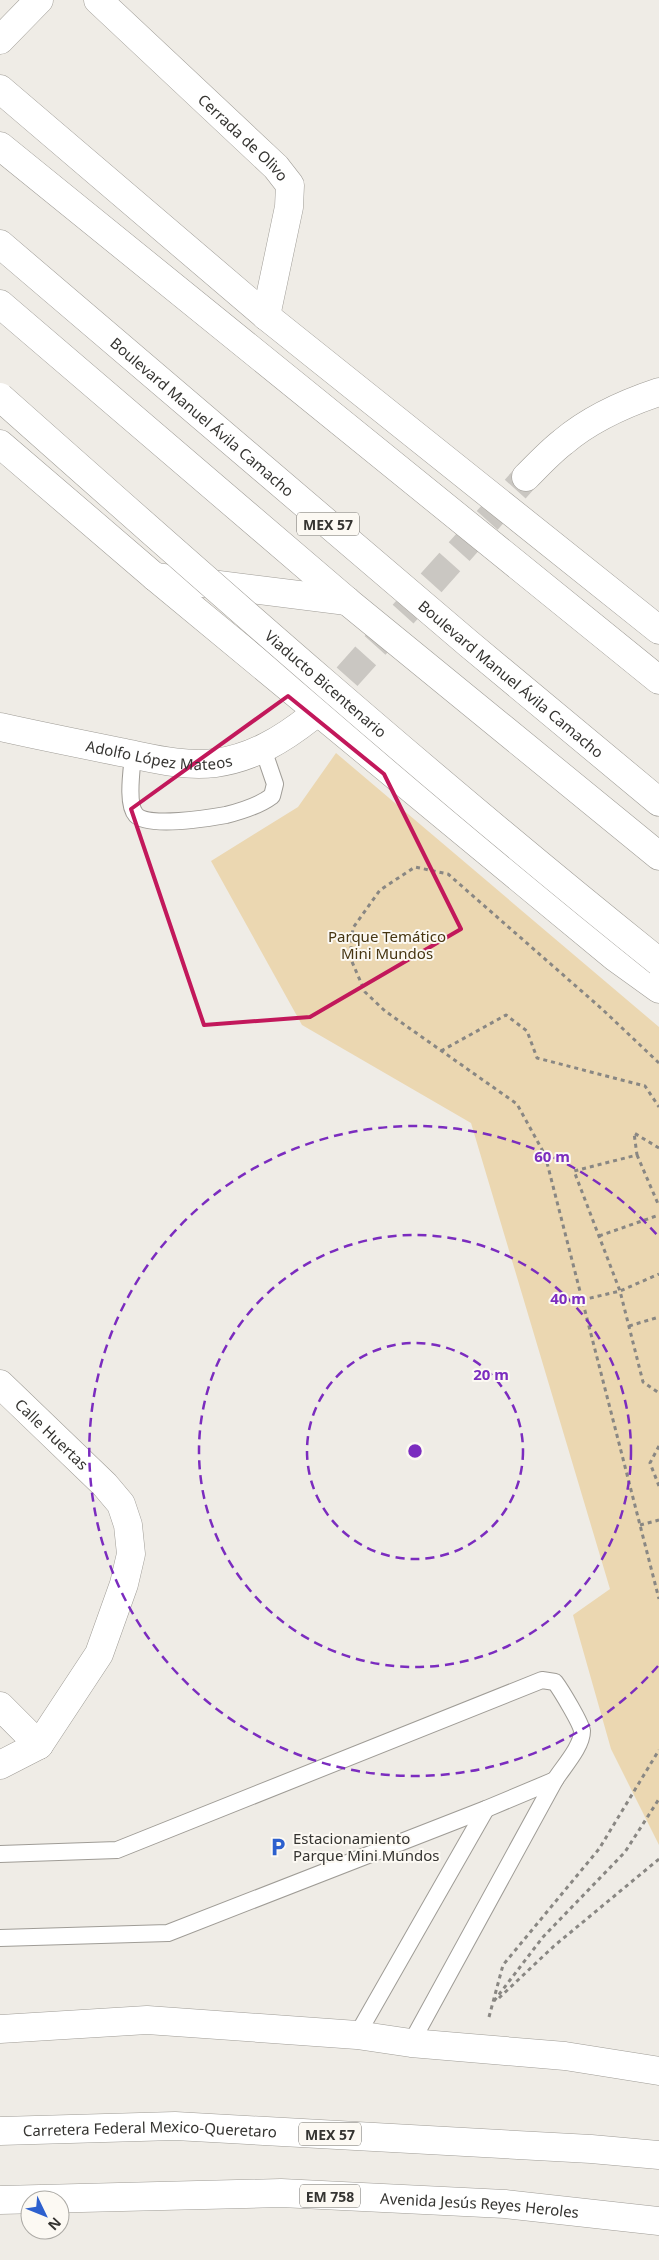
<svg xmlns="http://www.w3.org/2000/svg" width="659" height="2260" font-family="'Noto Sans',sans-serif">
<style>
.green{fill:#ebd7b1}
.lines{fill:none;stroke-linecap:round;stroke-linejoin:round}
.street-tunnel{stroke:#cac7c2;stroke-width:28;stroke-dasharray:28 14;stroke-linecap:butt}
.lane-casing{stroke:#9f9c96;stroke-width:18}
.street-casing{stroke:#9f9c96;stroke-width:29}
.primary-casing{stroke:#9f9c96;stroke-width:29}
.highway-casing{stroke:#9f9c96;stroke-width:29}
.path{stroke:#898783;stroke-width:3;stroke-dasharray:4 4;stroke-linecap:butt}
.lane{stroke:#fff;stroke-width:16}
.street{stroke:#fff;stroke-width:28}
.primary{stroke:#fff;stroke-width:28}
.highway{stroke:#fff;stroke-width:28}
.highway-bridge-casing{stroke:#9f9c96;stroke-width:29;stroke-linecap:butt}
.highway-bridge{stroke:#fff;stroke-width:28}
.marked{fill:none;stroke:#c2185b;stroke-width:4;stroke-linejoin:round}
.ring{fill:none;stroke:#7b2cbf;stroke-width:2.5;stroke-dasharray:9 6}
.labels{text-anchor:middle;dominant-baseline:central;stroke-width:4;stroke-linejoin:round;paint-order:stroke}
.shield{fill:#fcf9f3;stroke:#716f6b;stroke-width:1}
.shield-label{font-size:14px;font-weight:bold;fill:#353431}
.street-label{font-size:15px;fill:#353431;stroke:#fcf9f3}
.park-label{font-size:15px;fill:#463511;stroke:#fcf9f3}
.poi-label{font-size:15px;fill:#353431;stroke:#fcf9f3;text-anchor:start}
.centre{fill:#7b2cbf;stroke:#fcf9f3;stroke-width:2.5}
.ring-label{font-size:15px;text-anchor:middle;font-weight:bold;fill:#7b2cbf;stroke:#fcf9f3;stroke-width:4;stroke-linejoin:round;paint-order:stroke}
</style>
<rect width="100%" height="100%" fill="#efece6"/>
<path class="green" d="M336,753L659,1027V1845L611,1749L573,1615L610,1589L471,1123L302,1025L211,861L298,807Z"/>
<g class="lines">
<path class="street-tunnel" d="M319,708L526,477"/>
<g class="lane-casing">
<g id="lane">
<path d="M133,755C132,769 126,804 136,815C148,828 209,818 226,815C242,811 260,805 272,796L275,784L263,749"/>
<path d="M0,1854L117,1850L542,1680L555,1682C561,1690 581,1723 582,1731C582,1747 563,1767 555,1780L411,2043"/>
<path d="M0,1938L168,1933L486,1809L555,1780"/>
<path d="M357,2035L486,1809"/>
</g>
</g>
<g class="street-casing">
<g id="street">
<path id="s1" d="M98,0L276,167L290,185L289,207L266,316"/>
<path d="M0,40L39,0"/>
<path d="M0,89L266,316L659,630"/>
<path d="M526,477C538,465 550,452 563,442C590,419 626,403 659,392"/>
<path id="s2" d="M0,727C40,736 80,744 120,752C151,758 183,767 215,763C252,758 282,740 311,717"/>
<path id="s3" d="M0,1384L105,1485L121,1504L128,1525L131,1554L124,1584L99,1654L39,1745L0,1765"/>
<path d="M0,1706L39,1745"/>
<path d="M0,2029L147,2020L357,2035L411,2043L565,2056L659,2071"/>
</g>
</g>
<g class="primary-casing">
<g id="primary">
<path d="M0,146L659,680"/>
<path d="M0,444L155,577L616,958L659,989"/>
</g>
</g>
<g class="highway-casing">
<g id="highway">
<path id="s4" d="M0,244L469,644L659,802"/>
<path d="M0,304L347,601L659,856"/>
<path d="M155,577L347,601"/>
<path id="s5" d="M0,2131L175,2126L591,2149L659,2155"/>
<path id="s6" d="M0,2200L281,2193L505,2204L659,2221"/>
</g>
</g>
<g class="path">
<path d="M441,1051L506,1015L527,1031L537,1058L645,1086L659,1107"/>
<path d="M659,1063L602,1009L448,874L415,867L380,890L353,928L350,957L365,992L385,1011L517,1104L545,1155L659,1599"/>
<path d="M659,1148L634,1133L637,1155L574,1171L620,1291L643,1382L659,1393"/>
<path d="M637,1155L659,1206"/>
<path d="M599,1236L659,1215"/>
<path d="M582,1300L620,1291L659,1274"/>
<path d="M629,1326L659,1317"/>
<path d="M659,1446L650,1463L659,1486"/>
<path d="M640,1525L659,1520"/>
<path d="M499,1998L554,1946L659,1859"/>
<path d="M494,2001L543,1937L625,1852L659,1799"/>
<path d="M489,2017L503,1965L599,1849L659,1750"/>
</g>
<use href="#lane" class="lane"/>
<use href="#street" class="street"/>
<use href="#primary" class="primary"/>
<use href="#highway" class="highway"/>
<g class="highway-bridge-casing">
<g id="highway-bridge">
<path id="s7" d="M0,397C216,589 433,781 659,962"/>
</g>
</g>
<use href="#highway-bridge" class="highway-bridge"/>
</g>
<path class="marked" d="M288,696L384,774L461,929L310,1017L204,1025L131,809Z"/>
<g class="ring">
<circle cx="415" cy="1451" r="108"/>
<circle cx="415" cy="1451" r="216"/>
<path d="M658 1666A325 325 0 1 1 658 1236"/>
</g>
<defs>
<g id="parking-bare" transform="scale(1.5)"><path d="M-3.5-5.5H1a3.5 3.5 0 0 1 0 7H-1V5.5H-3.5ZM-1-3.4V-.6H.8a1.4 1.4 0 0 0 0-2.8Z" fill="#2d60ce" stroke="#fcf9f3" stroke-width="2.5" paint-order="stroke"/></g>
</defs>
<g fill-rule="evenodd">
<use href="#parking-bare" x="278" y="1847"/>
</g>
<g class="labels">
<g class="shield">
<rect x="297" y="512.5" width="62" height="23" rx="4"/>
<rect x="299" y="2122.5" width="62" height="23" rx="4"/>
<rect x="300" y="2184.5" width="60" height="23" rx="4"/>
</g>
<g class="shield-label">
<text x="328" y="524">MEX 57</text>
<text x="330" y="2134">MEX 57</text>
<text x="330" y="2196">EM 758</text>
</g>
<g class="street-label">
<text stroke="none"><textPath href="#s1" startOffset="200">Cerrada de Olivo</textPath></text>
<text stroke="none"><textPath href="#s4" startOffset="266">Boulevard Manuel Ávila Camacho</textPath></text>
<text stroke="none"><textPath href="#s4" startOffset="671">Boulevard Manuel Ávila Camacho</textPath></text>
<text stroke="none"><textPath href="#s7" startOffset="434">Viaducto Bicentenario</textPath></text>
<text stroke="none"><textPath href="#s2" startOffset="162">Adolfo López Mateos</textPath></text>
<text stroke="none"><textPath href="#s3" startOffset="72">Calle Huertas</textPath></text>
<text stroke="none"><textPath href="#s5" startOffset="150">Carretera Federal Mexico-Queretaro</textPath></text>
<text stroke="none"><textPath href="#s6" startOffset="480">Avenida Jesús Reyes Heroles</textPath></text>
</g>
<g class="park-label">
<text x="387" y="936">Parque Temático<tspan x="387" dy="17">Mini Mundos</tspan></text>
</g>
<g class="poi-label">
<text x="293" y="1838">Estacionamiento<tspan x="293" dy="17">Parque Mini Mundos</tspan></text>
</g>
</g>
<circle cx="415" cy="1451" r="8" class="centre"/>
<g class="ring-label">
<text x="552" y="1162">60 m</text>
<text x="568" y="1304">40 m</text>
<text x="491" y="1380">20 m</text>
</g>
<g transform="translate(45 2215) rotate(133)"><circle r="24" fill="#fcf9f3" stroke="#acaaa5"/>
<path d="M0-4L9 19L0 12L-9 19Z" fill="#2d60ce"/>
<text y="-8" font-size="14" font-weight="bold" text-anchor="middle" fill="#353431">N</text>
</g>
</svg>
